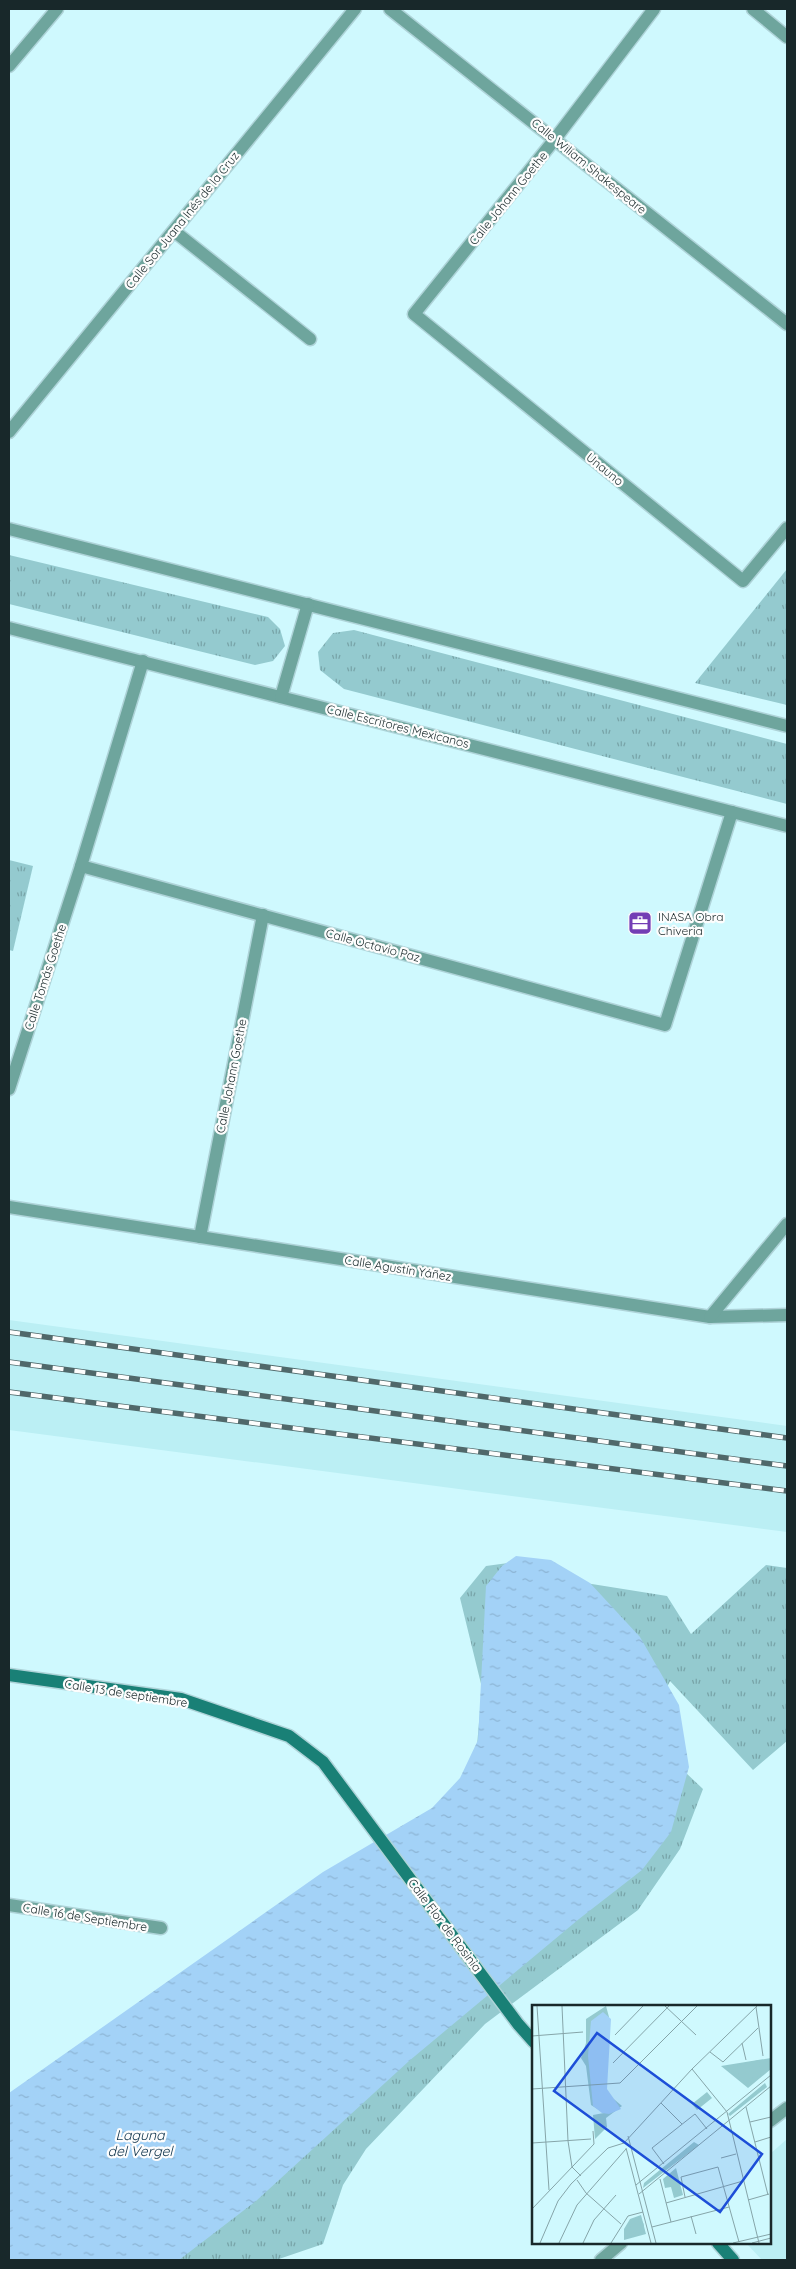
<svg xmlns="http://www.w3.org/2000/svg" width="796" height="2269" font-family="Quicksand,sans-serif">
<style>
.built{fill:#bbeff4}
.park{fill:url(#park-tufts)}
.water{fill:url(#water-ripples)}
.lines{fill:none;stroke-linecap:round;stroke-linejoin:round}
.pedestrian-casing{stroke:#aed3d8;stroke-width:15}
.minor-casing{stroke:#aed3d8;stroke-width:15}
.tertiary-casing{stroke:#aed3d8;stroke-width:15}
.secondary-casing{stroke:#aed3d8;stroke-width:15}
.pedestrian{stroke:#6ea59d;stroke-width:12}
.minor{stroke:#6ea59d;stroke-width:12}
.tertiary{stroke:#6ea59d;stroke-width:12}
.secondary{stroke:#198076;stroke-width:12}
.rail-casing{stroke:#50686a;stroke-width:5.5}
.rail{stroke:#fdfdfd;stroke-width:4;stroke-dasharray:11;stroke-linecap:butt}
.labels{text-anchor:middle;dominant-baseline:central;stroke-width:4.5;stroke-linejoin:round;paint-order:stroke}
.street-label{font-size:12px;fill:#18282a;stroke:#fdfdfd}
.poi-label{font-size:12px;fill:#18282a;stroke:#fdfdfd;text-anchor:start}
.water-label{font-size:14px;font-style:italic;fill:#0e334c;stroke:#fdfdfd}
.inset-road{fill:none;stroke:#86a5a9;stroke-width:1}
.view{fill:#1d4ed8;fill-opacity:0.15;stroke:#1d4ed8;stroke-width:2.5}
.inset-edge{fill:none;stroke:#18282a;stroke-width:2.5}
</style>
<defs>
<pattern id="park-tufts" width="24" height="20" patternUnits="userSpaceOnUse" patternTransform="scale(1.25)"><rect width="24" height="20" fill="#94cacf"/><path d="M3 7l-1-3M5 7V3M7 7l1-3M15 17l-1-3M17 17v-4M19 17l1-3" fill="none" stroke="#78a4a8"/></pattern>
<pattern id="water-ripples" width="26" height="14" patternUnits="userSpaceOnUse" patternTransform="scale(1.25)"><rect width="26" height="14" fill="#a3d2f7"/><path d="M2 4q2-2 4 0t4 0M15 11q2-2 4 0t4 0" fill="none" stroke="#8cb4d4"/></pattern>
</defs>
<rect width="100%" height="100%" fill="#cff9fe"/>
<g class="built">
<path d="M9,1320L787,1426V1532L9,1430Z"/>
<path d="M787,2139V2260H762L746,2243H770V2154Z"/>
</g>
<g class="park">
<path d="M9,555L268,617L280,629L285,646L273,661L255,665L9,604Z"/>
<path d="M787,569V705L695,683Z"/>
<path d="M354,630L787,744V804L344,689L320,670L318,652L333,633Z"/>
<path d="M9,860L33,866L13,951L9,950Z"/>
<path d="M516,1562L548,1577L667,1596L691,1634L766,1565L787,1568V1741L753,1770L670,1681L661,1700L666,1754L703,1789L680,1849L638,1910L485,2024L366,2149L343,2185L323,2244L276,2260H9V2135L411,1868L476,1757L482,1688L460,1598L486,1566Z"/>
</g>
<path class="water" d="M516,1556L551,1560L590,1583L640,1637L679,1705L689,1767L671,1832L642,1870L579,1919L409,2061L256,2201L179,2260H9V2093L323,1872L432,1808L460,1778L478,1740L486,1586L502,1566Z"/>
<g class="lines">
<g class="pedestrian-casing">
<path id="pedestrian" d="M9,1089L81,866"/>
</g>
<g class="minor-casing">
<g id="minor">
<path d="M390,9L787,324"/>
<path d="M654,9L555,139L414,314L743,581L787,528"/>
<path d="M753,9L787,37"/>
<path d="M9,66L57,9"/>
<path d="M174,231L310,339"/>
<path d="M9,432L355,9"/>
<path d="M143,661L81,866L665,1025L732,812"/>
<path d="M200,1237L263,915"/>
<path d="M9,1905L161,1928"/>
<path d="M770,2121L787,2108"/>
<path d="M601,2260L621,2243"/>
</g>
</g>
<g class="tertiary-casing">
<g id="tertiary">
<path d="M9,529L787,726"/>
<path d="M9,628L787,826"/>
<path d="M281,697L308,604"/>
<path d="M9,1207L710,1317L787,1315"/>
<path d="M710,1317L787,1224"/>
</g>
</g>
<g class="secondary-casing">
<g id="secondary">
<path d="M9,1675L181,1699L289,1736L323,1762L518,2024L534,2042"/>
<path d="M718,2243L733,2260"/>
</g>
</g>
<use href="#pedestrian" class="pedestrian"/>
<use href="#minor" class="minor"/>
<use href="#tertiary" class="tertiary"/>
<use href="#secondary" class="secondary"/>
<g class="rail-casing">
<g id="rail">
<path d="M9,1332L787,1438"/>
<path d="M9,1362L787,1466"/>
<path d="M9,1392L787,1491"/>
</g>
</g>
<use href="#rail" class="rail"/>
</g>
<defs>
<g id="office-square" transform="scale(1.25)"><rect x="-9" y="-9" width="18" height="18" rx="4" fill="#733eb5" stroke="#fdfdfd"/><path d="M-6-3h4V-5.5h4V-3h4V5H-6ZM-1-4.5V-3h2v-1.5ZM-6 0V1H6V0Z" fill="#fff"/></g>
</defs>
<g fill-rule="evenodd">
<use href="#office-square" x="640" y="923"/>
</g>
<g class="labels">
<g class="street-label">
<text transform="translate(589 166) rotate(39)">Calle Wiliam Shakespeare</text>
<text transform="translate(508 198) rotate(-51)">Calle Johann Goethe</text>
<text transform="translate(182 220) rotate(-51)">Calle Sor Juana Inés de la Cruz</text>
<text transform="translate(605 469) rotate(39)">Unauno</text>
<text transform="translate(398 726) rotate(14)">Calle Escritores Mexicanos</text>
<text transform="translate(373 945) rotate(15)">Calle Octavio Paz</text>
<text transform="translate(45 977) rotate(-72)">Calle Tomás Goethe</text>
<text transform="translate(231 1076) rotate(-79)">Calle Johann Goethe</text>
<text transform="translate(398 1268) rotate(9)">Calle Agustín Yáñez</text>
<text transform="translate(126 1693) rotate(9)">Calle 13 de septiembre</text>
<text transform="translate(85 1917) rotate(9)">Calle 16 de Septiembre</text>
<text transform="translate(445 1925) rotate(53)">Calle Flor de Rosinia</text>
</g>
<g class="poi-label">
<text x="658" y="916">INASA Obra<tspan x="658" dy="14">Chiveria</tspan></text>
</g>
<g class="water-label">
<text x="140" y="2135">Laguna<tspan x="140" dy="16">del Vergel</tspan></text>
</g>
</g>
<g transform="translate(532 2005)">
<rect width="239" height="239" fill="#cff9fe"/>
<path d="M74,1L77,12L72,80L77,90L90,101L74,113L75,122L63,134L61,110L72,108L59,100L54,61L49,53L54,38V14ZM239,53V64L216,83L189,61ZM233,78L235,82L198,111L196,109ZM175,87L180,93L165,105L160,99ZM162,137L167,140L111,183L112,178ZM144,163L151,190L142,193L139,182L133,183L131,174ZM109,210L114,229L92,235V224L98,214Z" fill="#94cacf"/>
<path d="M227,55L229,71L208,76L205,60ZM98 221a7 7 0 1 1 14 0a7 7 0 1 1-14 0Z" fill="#94cacf"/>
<path d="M71,7L79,14L75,84L89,104L77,109L70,108L61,101L56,51L59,16Z" fill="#a3d2f7"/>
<path class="inset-road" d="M5,1L17,185M30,1L36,136L40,162L49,171M133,1L164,30M224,2L231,51M83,30L111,1M0,31L51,27M210,38L214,55M178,47L191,57L226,23M81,58L137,1M160,64L195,107L227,238M0,84L88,78L165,1M129,98L150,119M214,102L236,190M218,117L239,112M96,131L124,238M223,137L239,132M0,138L59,134M92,138L160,64L225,1M94,143L119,238M189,153L204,149M132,159L120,143L163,109L175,124M128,174L139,217M45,175L54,188L89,219M104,180L239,70M107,189L239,81M153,192L149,172L186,162L207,237M216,195L237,189M134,198L211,176M0,204L62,139L61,126M159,211L164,229M120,222L197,202M8,238L26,196L39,179L76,143L92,138M27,238L45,200L94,144M51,238L62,215L84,190M79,238L96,211L111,207M201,238L239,229M220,238L239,233"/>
<path class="view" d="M65,28L230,149L188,207L22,86Z"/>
<rect width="239" height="239" class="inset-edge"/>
</g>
<rect width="796" height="2269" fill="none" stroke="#18282a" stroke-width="20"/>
</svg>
